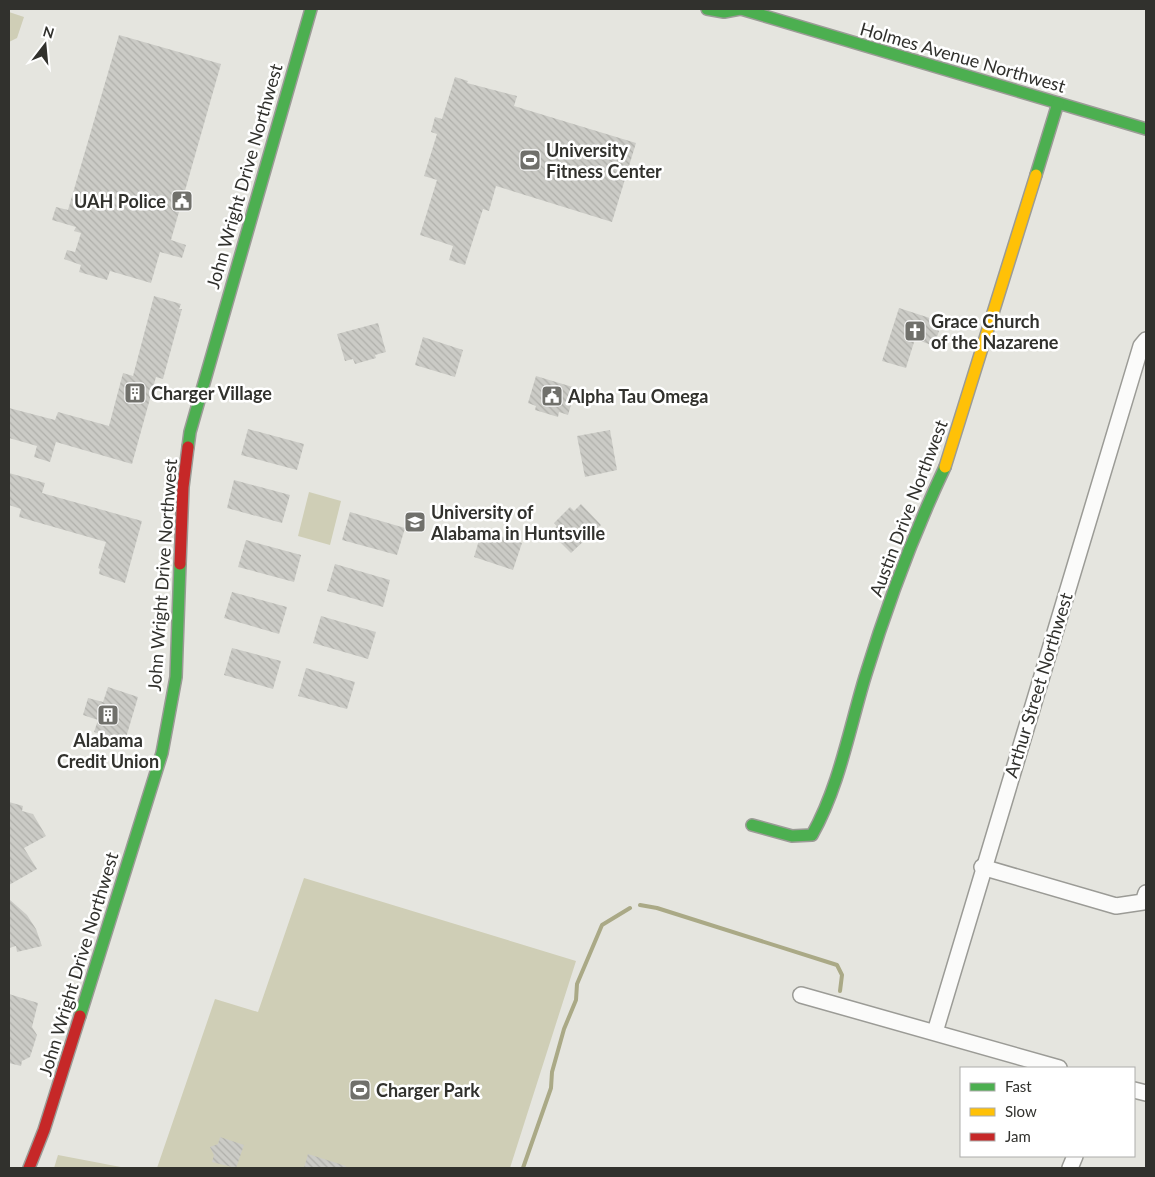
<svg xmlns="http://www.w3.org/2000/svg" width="1155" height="1177" font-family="Lato,sans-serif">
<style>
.green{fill:#cfceb6}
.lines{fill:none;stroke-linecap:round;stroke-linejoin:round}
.stream{stroke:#aaa986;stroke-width:4}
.building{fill:url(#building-back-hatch)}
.street-casing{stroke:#9b9b96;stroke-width:18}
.fast-casing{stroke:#9b9b96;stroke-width:14}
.slow-casing{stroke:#9b9b96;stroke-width:14}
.jam-casing{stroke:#9b9b96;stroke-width:14}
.street{stroke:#fbfbfa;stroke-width:15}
.fast{stroke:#4caf50;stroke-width:11}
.slow{stroke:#ffc107;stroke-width:11}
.jam{stroke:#c62828;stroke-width:11}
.labels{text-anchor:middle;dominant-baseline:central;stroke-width:5;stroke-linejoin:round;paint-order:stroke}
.street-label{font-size:18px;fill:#31312d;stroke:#fff}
.poi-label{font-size:18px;font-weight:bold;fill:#31312d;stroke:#fff;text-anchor:start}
</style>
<defs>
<pattern id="building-back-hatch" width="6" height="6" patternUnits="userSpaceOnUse" patternTransform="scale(1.25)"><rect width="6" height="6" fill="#cbcbc6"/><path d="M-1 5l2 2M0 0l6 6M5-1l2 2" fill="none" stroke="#afafaa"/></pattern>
</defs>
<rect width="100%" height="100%" fill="#e5e5df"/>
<g class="green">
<path d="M9,12L24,17L17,38L9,42Z"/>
<path d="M309,492L341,501L330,545L298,536Z"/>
<path d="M304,878L576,961L510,1168H157L215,999L258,1012Z"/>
<path d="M58,1155L126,1168H54Z"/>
</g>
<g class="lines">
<g class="stream">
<path d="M640,905L657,908L837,965L842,975L840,991"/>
<path d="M523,1168L551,1088L552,1072L564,1029L576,1000L577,984L602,925L630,908"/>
</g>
</g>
<g class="building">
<path d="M119,35L221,64L171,240L186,245L182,258L160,252L151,283L110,271L107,280L79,272L81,265L64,259L67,250L75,252L81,233L74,231L76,227L52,220L56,207L68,210Z"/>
<path d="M455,77L468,81L467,83L517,96L514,106L636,143L612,222L496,186L489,211L483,209L465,265L449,260L453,246L420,235L437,180L424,176L437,134L431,132L435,117L442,119Z"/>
<path d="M154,296L181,304L179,309H182L163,379L156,377L132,464L56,442L50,462L34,457L37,446L9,438V408L55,420L58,412L109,426L123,373L133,376Z"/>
<path d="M899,308L942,322L934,346L915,339L906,368L882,361Z"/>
<path d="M378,323L386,352L375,355L376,358L355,364L353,359L345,361L337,334Z"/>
<path d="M423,337L463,350L455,377L415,365Z"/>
<path d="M536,376L576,388L568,415L559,412L558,417L535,410L536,406L528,403Z"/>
<path d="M248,429L304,444L297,470L241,455Z"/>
<path d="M610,430L617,470L585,477L577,436Z"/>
<path d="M9,473L45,483L42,493L142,521L125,583L99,574L100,569L98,568L106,542L19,517L21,509L9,505Z"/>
<path d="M234,480L290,495L282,523L227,508Z"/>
<path d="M581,504L601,525L571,553L551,533L557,526L554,523L570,507L574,511Z"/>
<path d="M350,512L405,528L397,555L342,540Z"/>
<path d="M482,530L522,543L513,570L474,557Z"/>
<path d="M246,540L301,555L294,582L238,567Z"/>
<path d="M335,564L390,580L383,607L327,591Z"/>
<path d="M232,592L287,607L279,634L224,618Z"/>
<path d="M321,616L376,632L368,659L313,643Z"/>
<path d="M232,648L281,661L273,689L224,675Z"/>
<path d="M306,668L355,682L347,709L298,696Z"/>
<path d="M108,687L138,697L125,741L94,732L98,720L83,715L88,698L103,702Z"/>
<path d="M9,802L23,806L22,811L33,814L46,836L24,848L37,869L9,885Z"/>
<path d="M9,899L27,915L36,929L42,946L17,952L16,946L9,948Z"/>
<path d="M9,994L38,1003L32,1027L37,1035L30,1057L22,1061L21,1066L9,1063Z"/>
<path d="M220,1137L244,1145L236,1168L212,1162L214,1155L210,1147L218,1144Z"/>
<path d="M308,1154L346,1166L345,1168H304Z"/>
</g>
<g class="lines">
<g class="street-casing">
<g id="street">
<path d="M982,867L1116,906L1143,902L1146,893"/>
<path d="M801,995L1059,1068"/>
<path d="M935,1032L1141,346L1146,340"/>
<path d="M1134,1090L1146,1093"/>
<path d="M1070,1168L1075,1156"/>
</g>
</g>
<g class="fast-casing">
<g id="fast">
<path d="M707,9L724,12L740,9"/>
<path d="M741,9L1146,129"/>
<path d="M1036,175L1058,103"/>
<path d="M188,447L190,432L311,9"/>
<path d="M752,825L792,836L812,835C839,787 849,730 865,677C887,605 913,535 945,467"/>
<path d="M80,1016L162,753L176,677L180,564"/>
</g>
</g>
<g class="slow-casing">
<path id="slow" d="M945,467L1036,175"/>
</g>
<g class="jam-casing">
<g id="jam">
<path d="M180,564L183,487L188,447"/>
<path d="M29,1168L44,1130L80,1016"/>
</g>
</g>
<use href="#street" class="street"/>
<use href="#fast" class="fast"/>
<use href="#slow" class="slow"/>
<use href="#jam" class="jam"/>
</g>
<defs>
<g id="stadium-square" transform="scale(1.125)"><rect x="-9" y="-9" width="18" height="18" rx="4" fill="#70706b" stroke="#fff"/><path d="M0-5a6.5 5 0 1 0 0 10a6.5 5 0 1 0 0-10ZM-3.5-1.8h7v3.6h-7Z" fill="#fff"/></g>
<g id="civic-square" transform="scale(1.125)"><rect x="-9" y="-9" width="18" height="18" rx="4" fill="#70706b" stroke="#fff"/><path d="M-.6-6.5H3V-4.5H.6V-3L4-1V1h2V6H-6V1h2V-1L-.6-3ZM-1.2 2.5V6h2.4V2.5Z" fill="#fff"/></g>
<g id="church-square" transform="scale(1.125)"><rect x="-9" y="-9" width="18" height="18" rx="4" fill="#70706b" stroke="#fff"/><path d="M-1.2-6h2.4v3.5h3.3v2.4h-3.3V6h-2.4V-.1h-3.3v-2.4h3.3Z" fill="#fff"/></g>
<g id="building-square" transform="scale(1.125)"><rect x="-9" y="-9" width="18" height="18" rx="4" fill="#70706b" stroke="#fff"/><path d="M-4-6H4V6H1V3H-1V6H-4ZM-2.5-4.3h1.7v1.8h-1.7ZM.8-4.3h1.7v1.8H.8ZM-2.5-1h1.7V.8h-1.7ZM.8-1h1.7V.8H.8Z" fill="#fff"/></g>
<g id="university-square" transform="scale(1.125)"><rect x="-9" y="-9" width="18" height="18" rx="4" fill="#70706b" stroke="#fff"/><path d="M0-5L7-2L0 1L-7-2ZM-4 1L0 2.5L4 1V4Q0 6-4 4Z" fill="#fff"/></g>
</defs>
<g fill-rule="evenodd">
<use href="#stadium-square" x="530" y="160"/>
<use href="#civic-square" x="182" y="201"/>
<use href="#church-square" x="915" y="331"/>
<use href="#building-square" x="135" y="393"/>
<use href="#civic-square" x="552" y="396"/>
<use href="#university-square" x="415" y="522"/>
<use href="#building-square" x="108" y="715"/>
<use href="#stadium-square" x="360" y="1090"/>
</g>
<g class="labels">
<g class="street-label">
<text transform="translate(963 57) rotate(16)">Holmes Avenue Northwest</text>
<text transform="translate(244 176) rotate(-74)">John Wright Drive Northwest</text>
<text transform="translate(908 508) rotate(-69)">Austin Drive Northwest</text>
<text transform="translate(162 575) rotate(-86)">John Wright Drive Northwest</text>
<text transform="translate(1038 685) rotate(-73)">Arthur Street Northwest</text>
<text transform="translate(78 964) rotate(-73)">John Wright Drive Northwest</text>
</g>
<g class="poi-label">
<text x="546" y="150">University<tspan x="546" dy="21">Fitness Center</tspan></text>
<text x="166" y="201" text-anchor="end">UAH Police</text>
<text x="931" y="321">Grace Church<tspan x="931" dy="21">of the Nazarene</tspan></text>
<text x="151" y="393">Charger Village</text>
<text x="568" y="396">Alpha Tau Omega</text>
<text x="431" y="512">University of<tspan x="431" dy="21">Alabama in Huntsville</tspan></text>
<text x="108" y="740" text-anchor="middle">Alabama<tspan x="108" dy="21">Credit Union</tspan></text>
<text x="376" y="1090">Charger Park</text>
</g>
</g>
<rect width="1155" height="1177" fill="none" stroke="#31312d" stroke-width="20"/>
<rect x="960" y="1067" width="175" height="90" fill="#ffffff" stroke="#adadab"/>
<rect x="970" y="1083" width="25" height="8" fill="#4caf50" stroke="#adadab"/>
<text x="1005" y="1092" font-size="15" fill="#31312d">Fast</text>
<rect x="970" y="1108" width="25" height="8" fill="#ffc107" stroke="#adadab"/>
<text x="1005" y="1117" font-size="15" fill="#31312d">Slow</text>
<rect x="970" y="1133" width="25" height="8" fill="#c62828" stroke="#adadab"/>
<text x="1005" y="1142" font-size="15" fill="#31312d">Jam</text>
<g transform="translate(45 45) rotate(16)" stroke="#ffffff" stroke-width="4" paint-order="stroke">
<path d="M0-4L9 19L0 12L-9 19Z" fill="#31312d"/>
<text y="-8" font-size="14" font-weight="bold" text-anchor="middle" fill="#31312d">N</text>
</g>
</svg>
